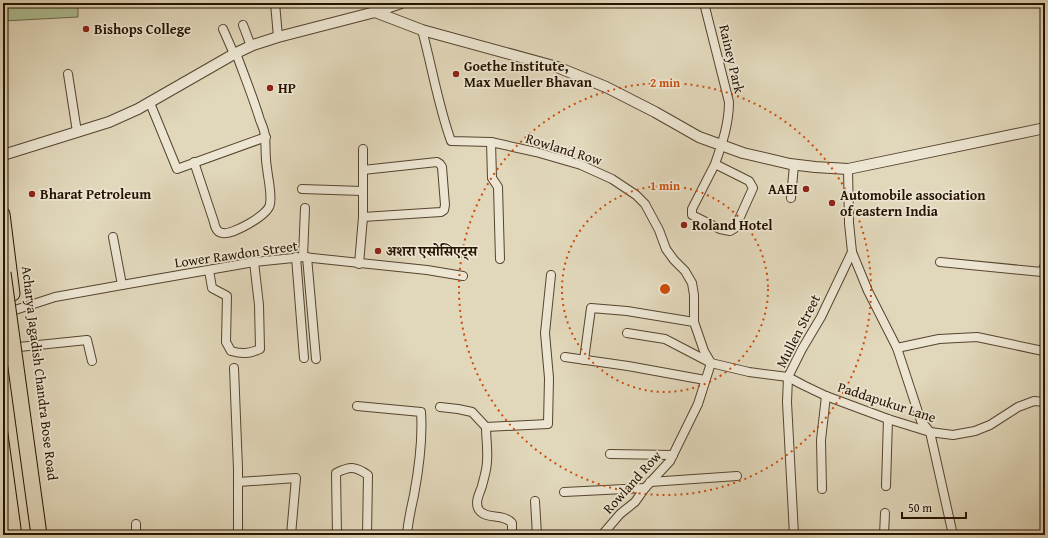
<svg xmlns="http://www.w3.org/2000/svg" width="1048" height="538" font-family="'Gentium Book Plus','Noto Serif Devanagari',serif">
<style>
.green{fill:#aebf93;stroke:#6a694a}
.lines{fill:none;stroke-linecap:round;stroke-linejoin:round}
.minor-casing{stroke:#55442e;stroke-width:10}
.tertiary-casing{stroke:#55442e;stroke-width:12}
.primary-casing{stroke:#261300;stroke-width:15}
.motorway-casing{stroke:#261300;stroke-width:17}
.minor{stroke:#ece5d2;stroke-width:8}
.tertiary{stroke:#ece5d2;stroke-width:10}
.primary{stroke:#e1d7ba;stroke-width:13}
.motorway{stroke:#e1d7ba;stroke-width:15}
.motorway-bridge-casing{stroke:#261300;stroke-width:17;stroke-linecap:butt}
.motorway-bridge{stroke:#e1d7ba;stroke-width:15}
.ring{fill:none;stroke:#cb4e0a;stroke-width:2;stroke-dasharray:2 4}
.poi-dot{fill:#8f2418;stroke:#ece5d2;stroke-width:1.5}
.labels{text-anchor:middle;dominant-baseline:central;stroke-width:3.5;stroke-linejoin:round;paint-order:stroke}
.poi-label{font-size:14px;font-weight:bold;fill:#261300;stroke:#ece5d2;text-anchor:start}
.street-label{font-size:14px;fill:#261300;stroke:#ece5d2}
.centre{fill:#cb4e0a;stroke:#ece5d2;stroke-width:2}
.ring-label{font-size:12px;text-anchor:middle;font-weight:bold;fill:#cb4e0a;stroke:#ece5d2;stroke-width:3.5;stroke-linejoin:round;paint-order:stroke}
</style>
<rect width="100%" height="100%" fill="#e1d7ba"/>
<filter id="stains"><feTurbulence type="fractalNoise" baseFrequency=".005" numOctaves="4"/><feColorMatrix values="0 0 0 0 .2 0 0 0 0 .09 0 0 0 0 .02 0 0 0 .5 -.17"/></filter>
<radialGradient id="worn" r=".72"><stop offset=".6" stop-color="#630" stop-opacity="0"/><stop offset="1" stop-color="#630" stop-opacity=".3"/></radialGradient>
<path class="green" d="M5,3H78V17L3,21Z"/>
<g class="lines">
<g class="minor-casing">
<g id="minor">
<path d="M275,3L278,37"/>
<path d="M704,3L729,102C729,124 722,144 715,164L749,181L753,188L735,228L730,231L720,229L692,215V209L715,164"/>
<path d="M243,25L251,46"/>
<path d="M223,29L234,54"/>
<path d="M422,30C432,67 438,105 451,141L491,142L536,152L581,165L612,179L636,195L645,204L659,230L666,249L674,260L685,271L692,283L694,295V322L704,351L711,363L698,404L670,461L645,488L635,502L620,514L602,535"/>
<path d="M68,74L77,132"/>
<path d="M150,103L177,169L266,137"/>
<path d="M491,142L492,178L498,187L500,259"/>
<path d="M194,162L214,222C215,227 217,233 223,233C232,235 269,215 270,204C272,193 268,179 267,168C265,157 266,147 265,137C265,131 262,125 260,120C253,97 244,75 236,53"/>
<path d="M363,170L437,162L440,164L442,167L445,205L444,210L441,212L363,217"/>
<path d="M302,189L362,191"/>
<path d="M791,198L794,165"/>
<path d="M113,237L122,285"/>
<path d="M852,252L868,291L897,348L921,421L930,432L953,535"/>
<path d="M296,257L304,358"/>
<path d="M303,257L305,208"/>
<path d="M307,257L316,359"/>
<path d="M940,262L1042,272L1045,265"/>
<path d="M359,264L363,217V149"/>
<path d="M209,270L212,288L227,296L226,342L231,351C242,354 249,354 260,349L259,305L254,262"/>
<path d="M15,310L55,297L122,285L254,262L303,257L427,270L463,276"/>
<path d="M627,333L665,339L711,363L749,372L788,377L803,385L826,396L888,419L930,432L953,435L975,431L990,425L1018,407L1034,401L1045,402"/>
<path d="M19,347L87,340L92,361"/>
<path d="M897,348L939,339L977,337L1043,351"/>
<path d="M565,357L628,366L705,380"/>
<path d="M584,360L591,308L627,311L694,322"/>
<path d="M234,368L238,469V535"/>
<path d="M357,406L421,412C423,440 419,468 414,495C411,509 408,521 407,535"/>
<path d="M440,407L458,409L472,412L486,427C486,438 488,450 487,461C487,469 484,478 482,486C480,493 474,502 479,510C486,520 503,513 512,523V535"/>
<path d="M486,427L548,424L549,378L545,333L551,275"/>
<path d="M610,454L673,455"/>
<path d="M238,482L296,478L291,535"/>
<path d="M650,482L737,476"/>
<path d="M886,486L888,419"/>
<path d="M822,489L821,440L826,396"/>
<path d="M564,492L645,488"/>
<path d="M535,501L537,535"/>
<path d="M136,524V535"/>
<path d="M337,535L336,473C350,466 355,466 368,475L367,535"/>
<path d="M794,535L787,402L788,377L802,349L821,317L852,252L849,223L848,169"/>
<path d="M884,535L885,513"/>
</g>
</g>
<g class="tertiary-casing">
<g id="tertiary">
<path d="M375,12L422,30L557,67L606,87L655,112L699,137L743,153L790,164L815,167L848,169L1045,128"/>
<path d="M3,155L109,122L138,109L234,54L253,45L278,37L375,12L401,3"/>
</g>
</g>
<g class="primary-casing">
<path id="primary" d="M3,214L13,294"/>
</g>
<g class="motorway-casing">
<path id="motorway" d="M3,339L30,535"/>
</g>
<use href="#minor" class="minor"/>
<use href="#tertiary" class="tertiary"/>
<use href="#primary" class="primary"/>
<use href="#motorway" class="motorway"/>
<g class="motorway-bridge-casing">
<path id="motorway-bridge" d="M3,273L39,535"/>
</g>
<use href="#motorway-bridge" class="motorway-bridge"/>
</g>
<g class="ring">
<circle cx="665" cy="289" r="103"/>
<circle cx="665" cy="289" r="206"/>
</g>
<g class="poi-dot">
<circle cx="86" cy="29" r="4"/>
<circle cx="456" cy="74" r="4"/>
<circle cx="270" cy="88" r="4"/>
<circle cx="806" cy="189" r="4"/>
<circle cx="32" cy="194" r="4"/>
<circle cx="832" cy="203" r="4"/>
<circle cx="684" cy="225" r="4"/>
<circle cx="378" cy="251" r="4"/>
</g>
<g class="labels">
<g class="poi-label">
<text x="94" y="29">Bishops College</text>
<text x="464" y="66">Goethe Institute,<tspan x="464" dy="16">Max Mueller Bhavan</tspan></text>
<text x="278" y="88">HP</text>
<text x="798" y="189" text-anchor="end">AAEI</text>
<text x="40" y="194">Bharat Petroleum</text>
<text x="840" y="195">Automobile association<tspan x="840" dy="16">of eastern India</tspan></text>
<text x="692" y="225">Roland Hotel</text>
<text x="386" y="251">अशरा एसोसिएट्स</text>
</g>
<g class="street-label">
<text transform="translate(732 59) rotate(77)">Rainey Park</text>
<text transform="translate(564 149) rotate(17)">Rowland Row</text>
<text transform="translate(236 254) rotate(-8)">Lower Rawdon Street</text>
<text transform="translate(798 331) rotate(-63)">Mullen Street</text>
<text transform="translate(40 373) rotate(83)">Acharya Jagadish Chandra Bose Road</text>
<text transform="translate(887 402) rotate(18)">Paddapukur Lane</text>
<text transform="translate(632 482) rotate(-48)">Rowland Row</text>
</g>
</g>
<circle cx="665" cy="289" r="6" class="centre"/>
<g class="ring-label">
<text x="665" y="87">2 min</text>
<text x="665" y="190">1 min</text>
</g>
<rect width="1048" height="538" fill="none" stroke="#e1d7ba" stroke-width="16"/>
<rect x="4" y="4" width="1040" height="530" fill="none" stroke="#261300" stroke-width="2"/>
<rect x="8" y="8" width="1032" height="522" fill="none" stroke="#261300"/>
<path d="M902 512v6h64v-6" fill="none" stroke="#261300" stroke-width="2"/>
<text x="908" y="512" font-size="12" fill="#261300" stroke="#ece5d2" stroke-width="3" paint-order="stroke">50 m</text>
<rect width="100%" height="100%" filter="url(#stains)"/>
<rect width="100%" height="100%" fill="url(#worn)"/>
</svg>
